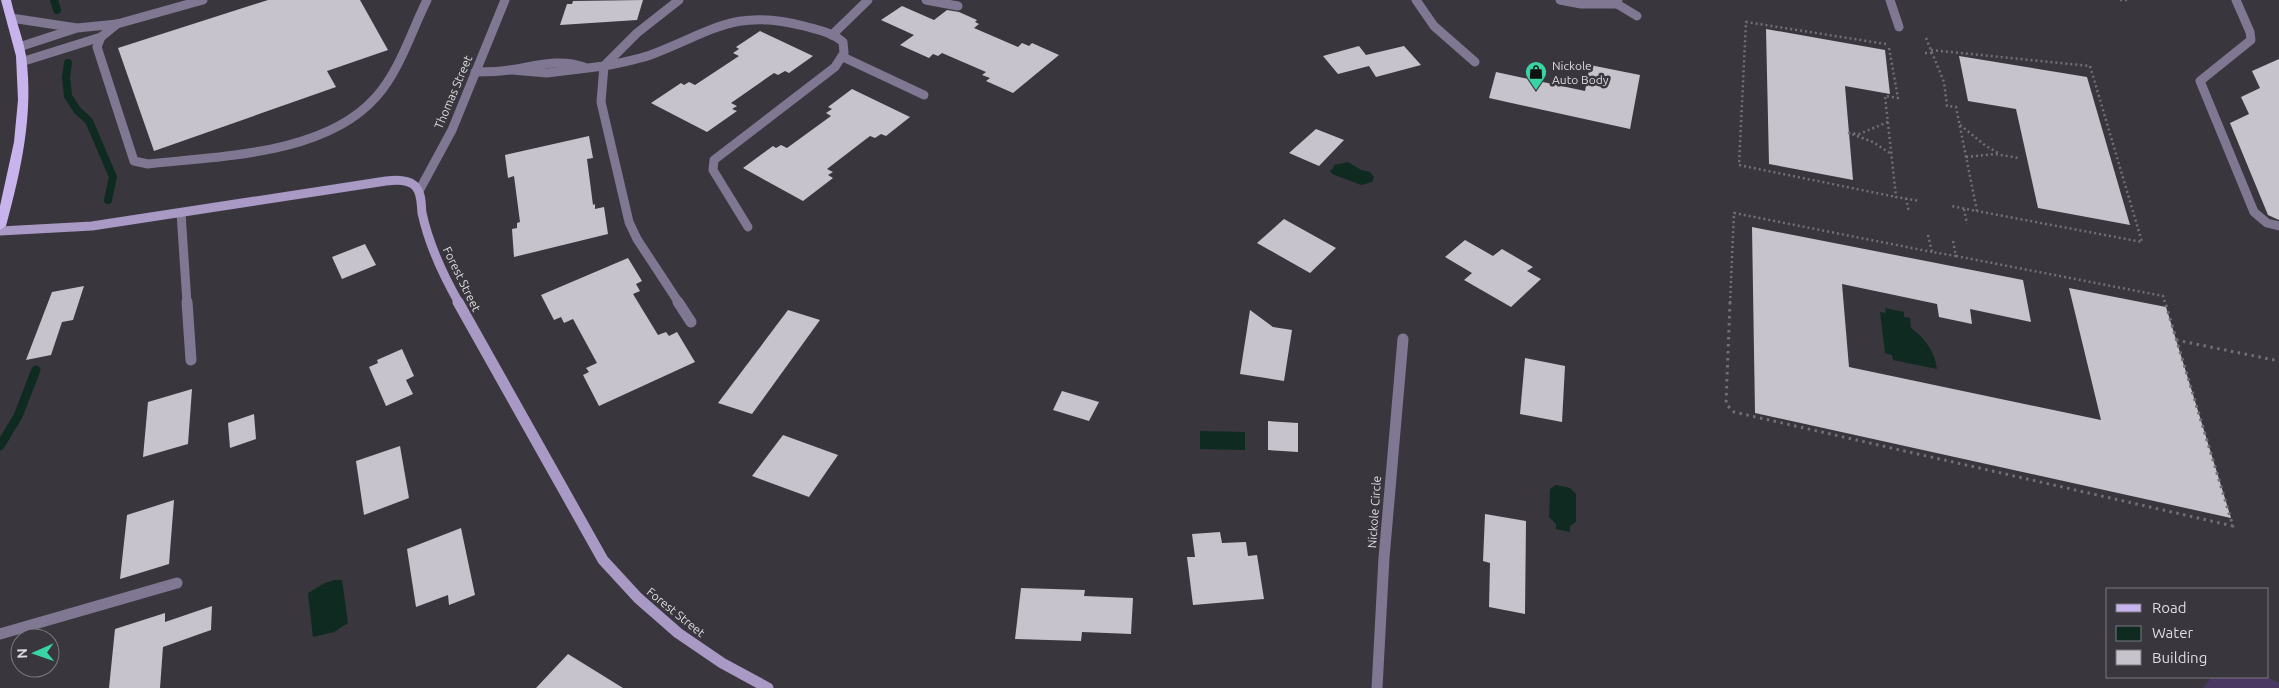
<svg xmlns="http://www.w3.org/2000/svg" width="2279" height="688" font-family="Ubuntu,sans-serif">
<style>
.green{fill:#493962}
.water{fill:#0f2a21}
.lines{fill:none;stroke-linecap:round;stroke-linejoin:round}
.stream-far1{stroke:#0f2a21;stroke-width:8}
.stream{stroke:#0f2a21;stroke-width:9}
.building{fill:#c6c3cc}
.path-far1{stroke:#727076;stroke-width:2.5;stroke-dasharray:2 3;stroke-linecap:butt}
.path{stroke:#727076;stroke-width:3;stroke-dasharray:2.5 4.5;stroke-linecap:butt}
.lane-far1{stroke:#807792;stroke-width:9}
.lane{stroke:#807792;stroke-width:11}
.street-far1{stroke:#807792;stroke-width:9}
.street{stroke:#807792;stroke-width:11}
.secondary-far1{stroke:#a899c5;stroke-width:9}
.secondary{stroke:#a899c5;stroke-width:11}
.primary{fill:#c8b4ec;fill-rule:evenodd}
.labels{text-anchor:middle;dominant-baseline:central;stroke-width:5;stroke-linejoin:round;paint-order:stroke}
.poi-label{font-size:12px;fill:#dedde1;stroke:#39363e;text-anchor:start}
.street-label{font-size:12px;fill:#dedde1;stroke:#39363e}
</style>
<rect width="100%" height="100%" fill="#39363e"/>
<path class="green" d="M2212,677H2268L2279,683V688H2203Z"/>
<g class="water">
<path d="M1348,162L1361,170L1370,172L1374,177L1372,182L1361,185L1332,174L1330,170L1333,169L1334,165Z"/>
<path d="M1885,308L1904,312V317L1910,318L1911,328C1925,338 1935,352 1937,369L1893,360L1892,355L1885,353L1880,312L1886,313Z"/>
<path d="M1200,431L1245,432V450L1200,449Z"/>
<path d="M1556,485L1570,488L1576,494V522L1570,526V532L1556,529V524L1549,517L1550,489Z"/>
<path d="M334,580H342L348,623L334,632L313,637L308,593L325,583Z"/>
</g>
<g class="lines">
<g class="stream-far1">
<path d="M54,0L57,10"/>
<path d="M68,63L66,77L68,96L77,110L89,121L113,177L108,200"/>
</g>
<path class="stream" d="M0,446L18,416L36,370"/>
</g>
<g class="building">
<path d="M268,0H360L388,50L327,71L336,87L154,151L118,48Z"/>
<path d="M643,0L637,20L560,25L567,4H572L573,1Z"/>
<path d="M902,6L934,20L947,10L959,12L977,20L975,22L979,24L974,28L1018,47L1022,43L1029,46L1032,43L1059,55L1013,93L986,81L990,78L982,75L986,72L942,53L938,56L933,54L929,58L900,45L914,35L881,20Z"/>
<path d="M1766,29L1885,50L1890,94L1845,86L1853,180L1769,164Z"/>
<path d="M760,31L813,56L789,73L785,71L778,75L774,73L731,103L737,106L732,109L737,111L707,132L651,103L681,83L684,85L689,82L695,85L739,56L733,53L739,49L736,47Z"/>
<path d="M1359,46L1366,55L1404,46L1421,65L1376,77L1369,66L1338,74L1323,56Z"/>
<path d="M1959,56L2087,77L2130,225L2038,208L2016,109L1968,101Z"/>
<path d="M2279,59V220L2268,215L2230,123L2249,114L2241,97L2260,88L2252,71Z"/>
<path d="M1590,65L1640,75L1630,129L1489,98L1496,72L1585,91Z"/>
<path d="M852,89L910,117L886,136L881,134L875,138L870,136L827,169L833,172L828,175L833,178L803,201L743,168L773,146L776,148L781,145L787,148L831,116L826,113L832,109L828,107Z"/>
<path d="M1316,129L1344,140L1319,166L1289,153Z"/>
<path d="M589,136L593,158L587,159L593,205L595,204V209L604,207L608,234L514,257L512,229L517,228V223L520,222L514,176L508,178L505,155Z"/>
<path d="M1284,219L1336,248L1310,273L1257,243Z"/>
<path d="M1752,227L2023,280L2031,322L1970,309L1972,324L1939,317L1937,304L1842,284L1849,367L2101,420L2069,288L2166,307L2231,518L1755,413Z"/>
<path d="M1465,240L1493,256L1502,249L1533,267L1527,271L1541,279L1511,307L1464,280L1472,273L1445,257Z"/>
<path d="M365,244L376,265L342,279L332,257Z"/>
<path d="M628,258L642,281L636,284L640,291L633,294L658,335L666,332L669,336L677,332L695,362L599,406L583,375L589,372L586,368L597,363L573,319L564,323L561,317L554,320L541,295Z"/>
<path d="M84,286L73,320L62,322L51,355L26,360L52,292Z"/>
<path d="M788,310L820,320L752,414L718,403Z"/>
<path d="M1250,310L1273,327L1292,330L1284,381L1240,374Z"/>
<path d="M402,349L414,376L406,380L413,394L386,406L369,367L378,363L377,360Z"/>
<path d="M1525,358L1565,366L1562,422L1520,414Z"/>
<path d="M192,389L188,444L143,457L148,402Z"/>
<path d="M1062,391L1099,402L1089,421L1053,410Z"/>
<path d="M254,414L256,439L230,448L228,423Z"/>
<path d="M1268,421L1298,423V452L1268,450Z"/>
<path d="M783,435L838,455L809,497L752,476Z"/>
<path d="M400,446L409,498L364,515L356,461Z"/>
<path d="M174,500L169,564L120,579L127,515Z"/>
<path d="M1485,514L1526,521L1525,614L1489,607L1490,563L1483,561Z"/>
<path d="M461,528L475,595L449,605L448,595L416,607L407,549Z"/>
<path d="M1220,532L1222,543L1246,542L1248,556L1257,555L1264,599L1193,605L1187,557H1195L1192,534Z"/>
<path d="M1021,588L1085,590L1084,596L1133,598L1131,634L1082,632L1081,641L1015,639Z"/>
<path d="M212,606L211,630L163,647L160,688H109L115,629L165,613V622Z"/>
<path d="M568,654L623,688H536Z"/>
</g>
<g class="lines">
<g class="path-far1">
<path d="M2120,0H2130"/>
<path d="M1926,38L1944,82L1947,106L1956,107L1977,211L1951,206"/>
<path d="M1886,44L1746,22L1739,165L1896,197"/>
<path d="M1889,48L1898,98L1885,96L1896,197L1920,201"/>
<path d="M1931,50L2090,66L2142,242L1977,211"/>
<path d="M1925,53H1932"/>
<path d="M1888,122L1859,134L1849,133L1873,142L1891,154"/>
<path d="M1960,125L1986,146L2000,154"/>
<path d="M1966,157L1995,154L2019,158"/>
<path d="M1906,198L1909,212"/>
<path d="M1964,209L1967,224"/>
<path d="M1928,235L1932,252L1956,256L1953,241"/>
<path d="M1956,256L2163,296L2165,303"/>
<path d="M1730,303L1734,213L1932,252"/>
</g>
<g class="path">
<path d="M1730,302L1726,404L1734,412L2233,526L2165,302"/>
<path d="M2176,340L2279,361"/>
</g>
<g class="lane-far1">
<path d="M926,0L958,6"/>
<path d="M1416,0L1434,26L1475,62"/>
<path d="M1560,0L1581,4H1617"/>
<path d="M1618,0L1617,4L1637,16"/>
<path d="M1890,0L1899,27"/>
<path d="M2236,0L2250,32L2251,40L2200,81L2254,212L2267,223L2279,226"/>
<path d="M11,18L77,28L117,24L203,0"/>
<path d="M117,24L101,37L97,47L134,161L148,164C220,156 325,155 376,97C400,70 411,32 427,0"/>
<path d="M832,35L868,0"/>
<path d="M19,47L74,29"/>
<path d="M843,57L924,95"/>
<path d="M21,62L101,37"/>
<path d="M512,70L547,73L604,66L637,33L679,0"/>
<path d="M475,72C487,72 499,72 510,70C536,66 559,58 584,67"/>
<path d="M181,213L187,303"/>
<path d="M679,303L637,239L629,222L601,102L604,66C620,63 637,60 653,54C713,31 735,8 804,26C817,30 832,32 843,42L844,53L835,67L714,160L713,170L748,227"/>
</g>
<g class="lane">
<path d="M187,302L191,360"/>
<path d="M678,302L691,322"/>
<path d="M0,634L177,583"/>
</g>
<path class="street-far1" d="M419,191L452,130L505,0"/>
<path class="street" d="M1377,688L1384,558L1403,339"/>
<path class="secondary-far1" d="M0,231L92,226L386,181C396,180 409,179 416,187C422,194 421,205 422,213C429,245 443,275 459,303"/>
<path class="secondary" d="M458,302L603,560L638,598L678,633L722,663L768,688"/>
<path class="primary" d="M1,0H11C15,19 23,37 26,56C34,113 21,171 6,226L0,230V206L14,142L18,100L16,56Z"/>
</g>
<defs>
<g id="shop-pin" transform="scale(1.125)"><path d="M0 17L-7.5 6A9.5 9.5 0 1 1 7.5 6Z" fill="#38d4a6" stroke="#39363e"/><path d="M-5-2.5h2.3a2.7 3.5 0 0 1 5.4 0H5L5.5 6h-11ZM-1.5-2.5h3a1.5 2.3 0 0 0-3 0Z" fill="#111"/></g>
</defs>
<g fill-rule="evenodd">
<use href="#shop-pin" x="1536" y="72"/>
</g>
<g class="labels">
<g class="poi-label">
<text x="1552" y="65">Nickole<tspan x="1552" dy="14">Auto Body</tspan></text>
</g>
<g class="street-label">
<text transform="translate(453 92) rotate(-67)">Thomas Street</text>
<text transform="translate(462 279) rotate(64)">Forest Street</text>
<text transform="translate(1374 512) rotate(-86)">Nickole Circle</text>
<text transform="translate(676 612) rotate(39)">Forest Street</text>
</g>
</g>
<rect x="2106" y="588" width="162" height="90" fill="#39363e" stroke="#7b797f"/>
<rect x="2116" y="604" width="25" height="8" fill="#c8b4ec" stroke="#7b797f"/>
<text x="2152" y="613" font-size="15" fill="#dedde1">Road</text>
<rect x="2116" y="626" width="25" height="15" fill="#0f2a21" stroke="#7b797f"/>
<text x="2152" y="638" font-size="15" fill="#dedde1">Water</text>
<rect x="2116" y="650" width="25" height="15" fill="#c6c3cc" stroke="#7b797f"/>
<text x="2152" y="663" font-size="15" fill="#dedde1">Building</text>
<g transform="translate(35 653) rotate(268)"><circle r="24" fill="#39363e" stroke="#7b797f"/>
<path d="M0-4L9 19L0 12L-9 19Z" fill="#38d4a6"/>
<text y="-8" font-size="14" font-weight="bold" text-anchor="middle" fill="#dedde1">N</text>
</g>
</svg>
